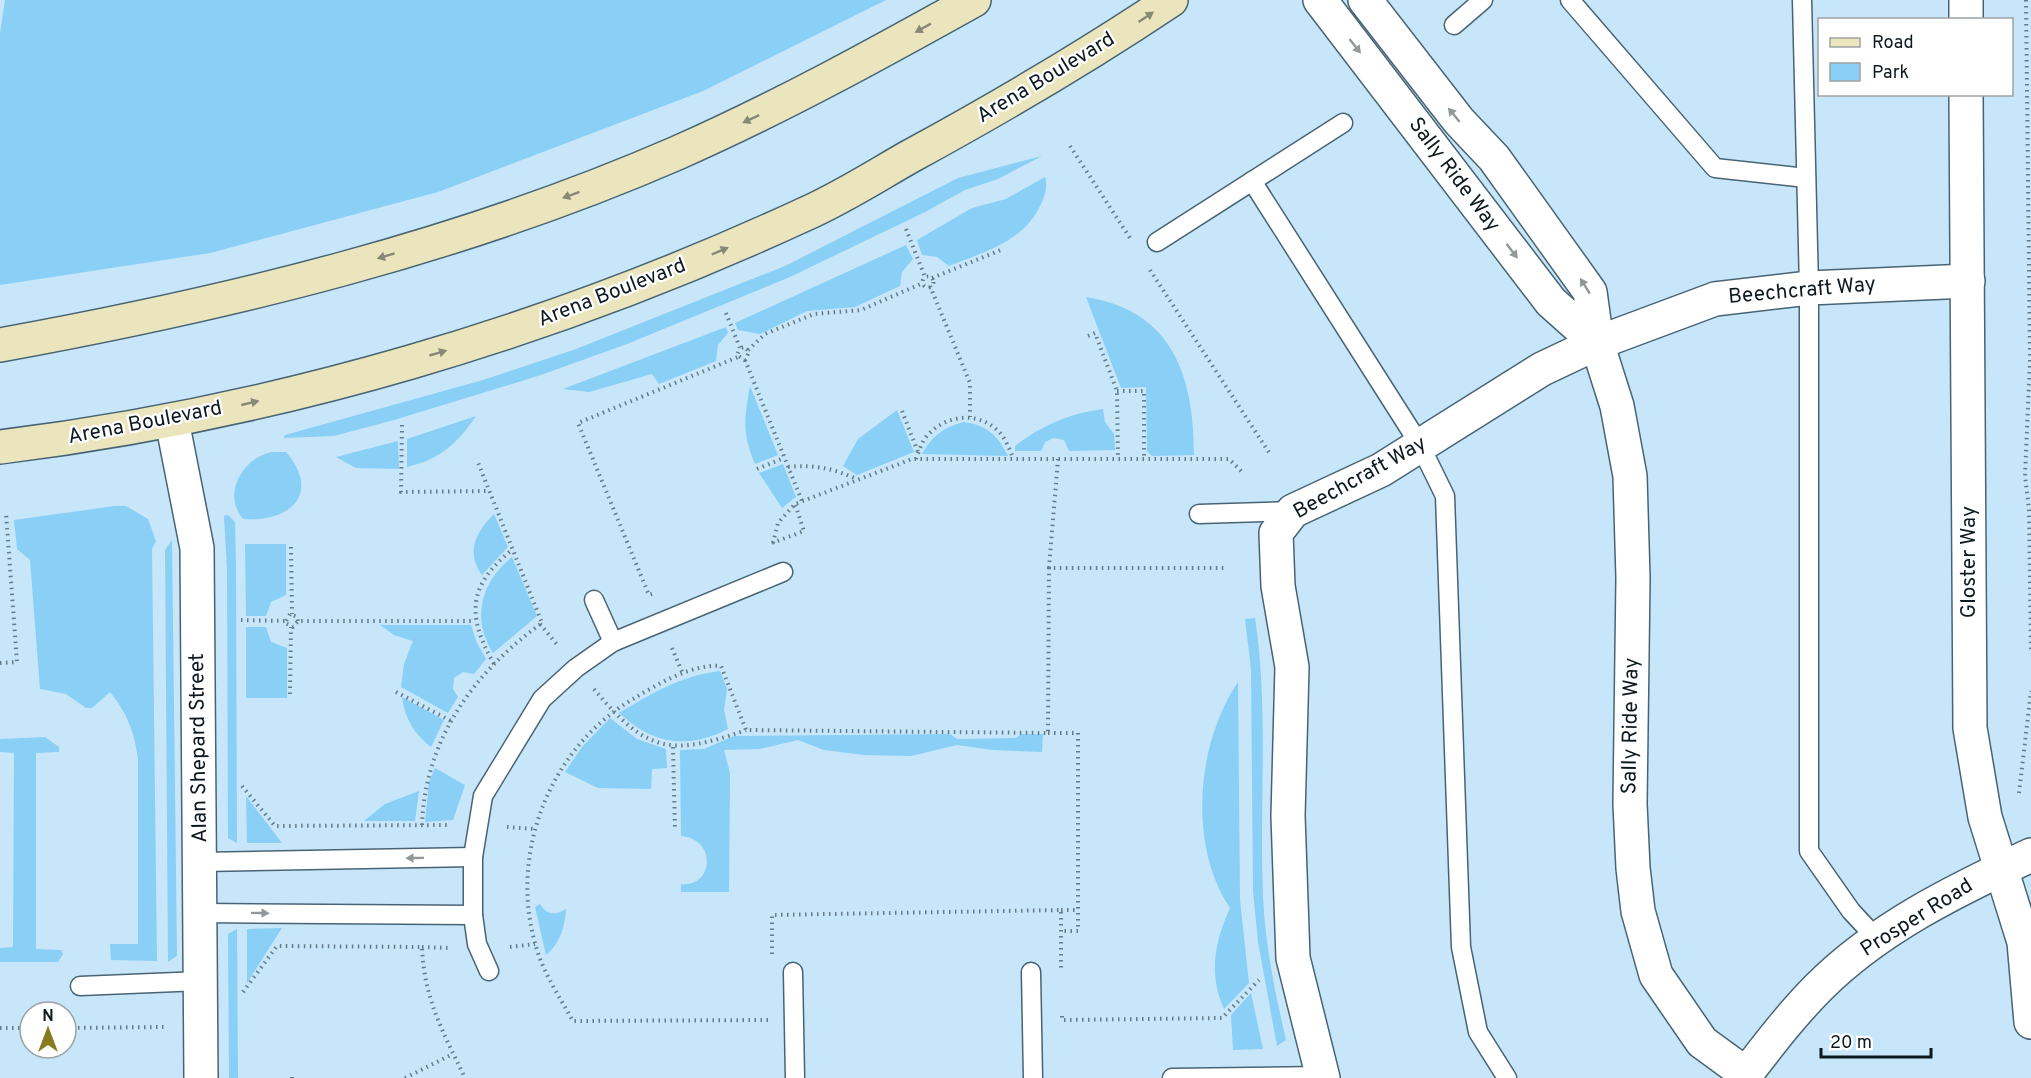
<svg xmlns="http://www.w3.org/2000/svg" width="2031" height="1078" font-family="Overpass,sans-serif">
<style>
.green{fill:#89cff6}
.lines{fill:none;stroke-linecap:round;stroke-linejoin:round}
.service-casing{stroke:#486474;stroke-width:21}
.minor-casing{stroke:#486474;stroke-width:36}
.secondary-casing{stroke:#486474;stroke-width:36}
.path{stroke:#657b87;stroke-width:4;stroke-dasharray:1.5 4.5;stroke-linecap:butt}
.service{stroke:#fff;stroke-width:18}
.minor{stroke:#fff;stroke-width:33}
.secondary{stroke:#eae5bd;stroke-width:33}
.oneway{fill:#878976}
.oneway2{fill:#92989a}
.labels{text-anchor:middle;dominant-baseline:central;stroke-width:4.5;stroke-linejoin:round;paint-order:stroke}
.street-label{font-size:21px;fill:#0d191f;stroke:#fff}
</style>
<rect width="100%" height="100%" fill="#c7e6f9"/>
<g class="green">
<path d="M5,0H886L703,91L438,192L210,253L0,285V33Z"/>
<path d="M1042,156L998,179L965,190L925,212L790,277L627,344L538,376L394,420L334,436L284,438L285,435L483,380L576,349L785,266L958,178Z"/>
<path d="M1045,177C1048,185 1045,196 1041,204C1024,242 984,252 949,266L937,257L922,255L917,240L972,208L1006,199Z"/>
<path d="M906,245L913,259L902,272L900,286L855,307L807,311L760,334L738,330L735,323Z"/>
<path d="M1086,297C1173,311 1194,376 1194,455L1152,456L1147,451L1146,387L1121,388Z"/>
<path d="M726,327L728,333L718,345L716,361L659,384L652,374L589,392L563,389Z"/>
<path d="M750,386L778,455L755,464C742,433 744,419 750,386Z"/>
<path d="M1103,409L1105,422L1114,434L1115,450L1069,451L1064,440L1054,438L1045,442L1041,451H1015V446C1040,426 1071,413 1103,409Z"/>
<path d="M897,410L914,452L857,475L843,466L858,439Z"/>
<path d="M476,416C459,442 439,460 407,467V439Z"/>
<path d="M964,422C987,425 998,436 1008,456L922,454C932,436 944,427 964,422Z"/>
<path d="M398,441L399,469L356,468L336,457Z"/>
<path d="M272,452H286C322,494 289,523 243,519C221,493 244,457 272,452Z"/>
<path d="M783,464L796,497L782,508L759,473Z"/>
<path d="M115,506H126L148,519L156,541L152,549L157,961L111,960L110,944H138V758C134,731 127,713 110,692L92,708H86L66,694L40,689L30,560L17,549L14,520Z"/>
<path d="M494,514L508,547L482,575C465,552 476,532 494,514Z"/>
<path d="M228,515L235,522L236,566L237,843L228,838L227,569L224,516Z"/>
<path d="M172,540L177,956L168,962L165,550Z"/>
<path d="M245,544H286V595L271,602L266,616H246Z"/>
<path d="M512,557L537,616L493,653C471,618 481,582 512,557Z"/>
<path d="M1255,618C1269,710 1259,803 1263,896C1265,945 1275,992 1286,1040L1277,1046L1258,942L1253,891L1251,669L1245,619Z"/>
<path d="M380,625H471L477,643L486,659L474,674L463,672L454,678L453,689L458,697L448,713L401,687L404,664L413,641L394,635Z"/>
<path d="M246,627H266L271,642L287,648V698H246Z"/>
<path d="M720,671L727,689L724,710L728,729C687,750 652,744 619,713C650,694 683,675 720,671Z"/>
<path d="M1238,682L1240,900L1249,983L1224,1009C1208,974 1215,941 1230,908C1188,845 1196,744 1238,682Z"/>
<path d="M402,697L444,720L431,747C414,734 405,719 402,697Z"/>
<path d="M610,718L637,739L666,749L667,768L652,769L651,789L598,788L565,772L582,747Z"/>
<path d="M950,734L957,739L1016,738L1021,734H1043L1042,752L993,750L957,745L911,756L864,755L824,750L798,740L760,749L724,750L730,773L729,892H681V884C713,888 718,839 681,836L680,750L704,749L734,736Z"/>
<path d="M45,737L59,747V752L36,753V949L61,950L63,954L58,962H0V948L13,947L14,753L0,752V739Z"/>
<path d="M435,768L465,785L453,820L425,822L429,782Z"/>
<path d="M419,791L415,821H364L385,804Z"/>
<path d="M246,796L282,843H247Z"/>
<path d="M540,904C547,916 556,915 566,909C565,926 560,944 546,955L535,907Z"/>
<path d="M282,928L247,983V929Z"/>
<path d="M237,929L238,1078H229L228,934Z"/>
<path d="M1251,993L1263,1049L1233,1050L1231,1015Z"/>
</g>
<g class="lines">
<g class="service-casing">
<g id="service">
<path d="M1570,0L1715,168L1806,178"/>
<path d="M1802,0L1809,288V851L1851,911L1877,939"/>
<path d="M1454,25L1483,0"/>
<path d="M1252,181L1420,445L1445,496L1461,947L1478,1032L1507,1078"/>
<path d="M1157,242L1343,123"/>
<path d="M1199,514L1293,511"/>
<path d="M594,600L613,642"/>
<path d="M201,862L473,857"/>
<path d="M201,913L473,915"/>
<path d="M489,971L477,944L473,915V857L483,796L542,699L576,668L613,642L783,572"/>
<path d="M793,972L795,1078"/>
<path d="M1031,972L1033,1078"/>
<path d="M80,986L201,981"/>
<path d="M1172,1078L1322,1076"/>
</g>
</g>
<g class="minor-casing">
<g id="minor">
<path d="M1320,0L1551,302L1597,343"/>
<path d="M1365,0L1459,121L1494,158L1590,292L1597,343L1617,406L1630,476L1633,578L1630,804L1633,868L1638,911L1656,975L1702,1042L1746,1074"/>
<path d="M1966,0V20"/>
<path d="M1966,94L1970,728L1985,817L2024,942L2031,1022"/>
<path d="M172,421L197,548L201,1078"/>
<path d="M1323,1078L1293,958L1288,816L1292,667L1278,586L1276,533L1293,511L1381,470L1542,369L1597,343L1715,299L1809,288L1968,281"/>
<path d="M1743,1078C1767,1047 1791,1015 1819,987C1878,928 1956,890 2031,855"/>
</g>
</g>
<g class="secondary-casing">
<g id="secondary">
<path d="M0,345C231,303 461,247 677,153C779,108 877,54 974,0"/>
<path d="M0,447C277,413 550,332 803,215C840,199 874,177 909,157C999,108 1086,57 1171,0"/>
</g>
</g>
<g class="path">
<path d="M2026,0L2030,360L2025,476L2029,509L2031,653"/>
<path d="M1070,146L1130,238"/>
<path d="M906,229L925,277"/>
<path d="M1150,270L1270,454"/>
<circle cx="928" cy="282" r="5.5"/>
<path d="M932,278L1001,250"/>
<path d="M930,286L970,383V417"/>
<path d="M726,313L740,348L737,355L745,360L749,352L745,347L740,348"/>
<path d="M1088,336L1095,333L1117,391L1118,459"/>
<path d="M748,350L765,334L814,314L861,310L923,283"/>
<path d="M745,360L802,501"/>
<path d="M1117,391H1144V459"/>
<path d="M902,411L918,452"/>
<path d="M402,425L401,492L490,491"/>
<path d="M916,459C919,452 921,443 926,437C943,416 976,410 997,430C1005,437 1009,448 1013,458"/>
<path d="M788,467C814,464 834,469 857,479"/>
<path d="M757,469L784,458"/>
<path d="M772,543L804,531L795,504"/>
<path d="M773,543L778,523L795,504L912,459H1229L1243,473"/>
<path d="M291,547L292,614"/>
<path d="M1049,568L1058,459"/>
<path d="M652,594L649,595L578,423L738,357"/>
<path d="M241,620L285,621"/>
<path d="M298,621L297,617L290,614L285,623L293,627L298,621H475"/>
<path d="M540,624L559,647"/>
<path d="M672,648L683,674"/>
<path d="M0,663L17,662L6,513"/>
<path d="M494,664C466,615 468,585 513,549"/>
<path d="M594,689C646,752 670,757 746,730"/>
<path d="M396,692L453,722"/>
<path d="M290,694L291,627"/>
<path d="M1048,733H1078V931H1061"/>
<path d="M673,747L675,831"/>
<path d="M242,786L275,826L451,825"/>
<path d="M2019,793L2031,691"/>
<path d="M422,825C425,739 474,672 542,623L477,460"/>
<path d="M507,827L535,829"/>
<path d="M1061,910H1078"/>
<path d="M422,947L451,948"/>
<path d="M510,947L535,944"/>
<path d="M772,954V915L1061,910V970"/>
<path d="M243,992L277,946L422,947C424,999 443,1032 465,1078"/>
<path d="M1062,1016V1020L1222,1018L1259,980"/>
<path d="M768,1020L573,1021C559,996 542,971 535,943C509,851 551,747 633,699C658,684 691,664 721,666L746,730L1048,733L1049,568H1224"/>
<path d="M0,1028H30"/>
<path d="M66,1028L164,1027"/>
<path d="M292,1077V1078"/>
<path d="M405,1078L453,1054"/>
</g>
<use href="#service" class="service"/>
<use href="#minor" class="minor"/>
<use href="#secondary" class="secondary"/>
</g>
<defs><path id="oneway-solid" d="M-6-.8H1V-3.2L6.5 0L1 3.2V.8H-6Z" transform="scale(1.5)"/></defs>
<g class="oneway">
<use href="#oneway-solid" transform="translate(1146 17) rotate(-34)"/>
<use href="#oneway-solid" transform="translate(923 28) rotate(151)"/>
<use href="#oneway-solid" transform="translate(751 119) rotate(155)"/>
<use href="#oneway-solid" transform="translate(571 195) rotate(160)"/>
<use href="#oneway-solid" transform="translate(720 251) rotate(-23)"/>
<use href="#oneway-solid" transform="translate(386 256) rotate(163)"/>
<use href="#oneway-solid" transform="translate(438 353) rotate(-16)"/>
<use href="#oneway-solid" transform="translate(250 403) rotate(-13)"/>
</g>
<g class="oneway2">
<use href="#oneway-solid" transform="translate(1355 46) rotate(52)"/>
<use href="#oneway-solid" transform="translate(1454 115) rotate(-129)"/>
<use href="#oneway-solid" transform="translate(1512 251) rotate(53)"/>
<use href="#oneway-solid" transform="translate(1585 286) rotate(-122)"/>
<use href="#oneway-solid" transform="translate(415 858) rotate(179)"/>
<use href="#oneway-solid" transform="translate(260 913) rotate(1)"/>
</g>
<g class="labels">
<g class="street-label">
<text transform="translate(1046 78) rotate(-31)">Arena Boulevard</text>
<text transform="translate(1454 175) rotate(53)">Sally Ride Way</text>
<text transform="translate(1802 291) rotate(-5)">Beechcraft Way</text>
<text transform="translate(612 293) rotate(-21)">Arena Boulevard</text>
<text transform="translate(145 423) rotate(-11)">Arena Boulevard</text>
<text transform="translate(1360 478) rotate(-29)">Beechcraft Way</text>
<text transform="translate(1969 562) rotate(-90)">Gloster Way</text>
<text transform="translate(1631 726) rotate(-89)">Sally Ride Way</text>
<text transform="translate(199 748) rotate(-91)">Alan Shepard Street</text>
<text transform="translate(1917 918) rotate(-32)">Prosper Road</text>
</g>
</g>
<rect x="1818" y="18" width="195" height="78" fill="#ffffff" stroke="#9ea3a5" stroke-width="1.5"/>
<rect x="1830" y="38" width="30" height="9" fill="#eae5bd" stroke="#9ea3a5" stroke-width="1.5"/>
<text x="1872" y="48" font-size="18" fill="#0d191f">Road</text>
<rect x="1830" y="63" width="30" height="18" fill="#89cff6" stroke="#9ea3a5" stroke-width="1.5"/>
<text x="1872" y="78" font-size="18" fill="#0d191f">Park</text>
<g transform="translate(48 1030)"><circle r="28" fill="#ffffff" stroke="#9ea3a5" stroke-width="1.5"/>
<path d="M0-4.5L10 22L0 15L-10 22Z" fill="#877b20"/>
<text y="-9" font-size="16" font-weight="bold" text-anchor="middle" fill="#0d191f">N</text>
</g>
<path d="M1821 1048v9h110v-9" fill="none" stroke="#0d191f" stroke-width="3"/>
<text x="1830" y="1048" font-size="18" fill="#0d191f" stroke="#ffffff" stroke-width="4.5" paint-order="stroke">20 m</text>
</svg>
